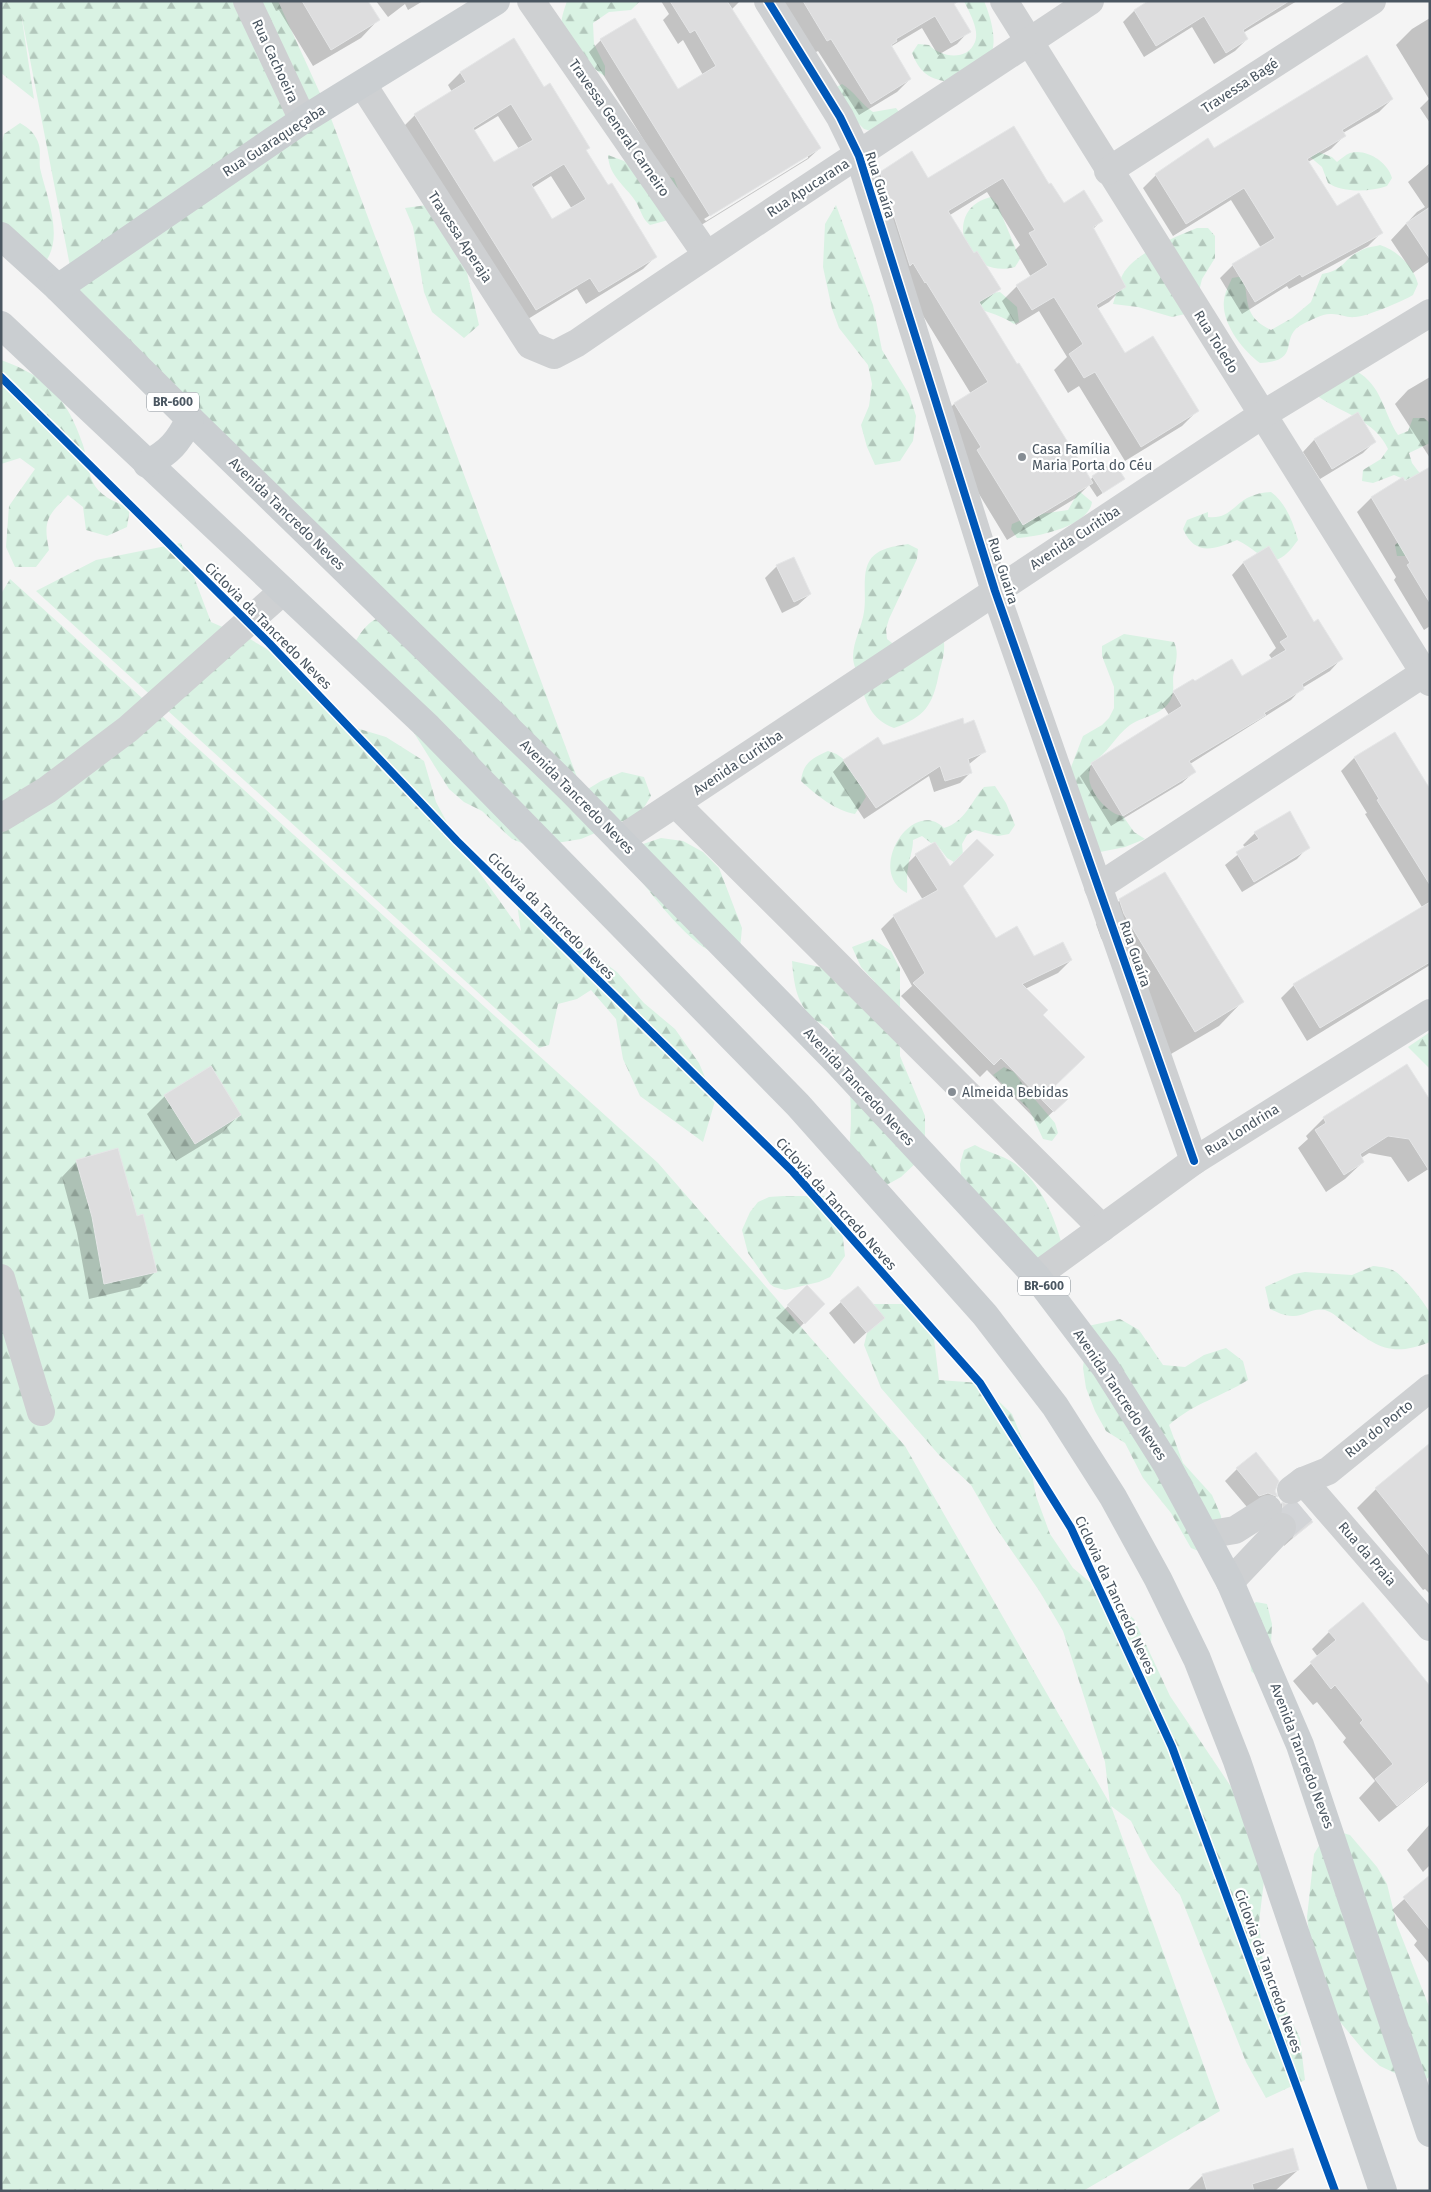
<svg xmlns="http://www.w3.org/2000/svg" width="1431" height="2192" font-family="'Fira Sans',sans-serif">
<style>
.forest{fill:url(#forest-firs)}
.shadow{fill:#0003;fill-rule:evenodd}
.building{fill:#ddddde;stroke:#e5e6e7;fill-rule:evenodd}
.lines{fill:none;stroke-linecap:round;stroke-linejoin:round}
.minor-tunnel{stroke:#d2d4d7;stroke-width:28;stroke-dasharray:28 14;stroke-linecap:butt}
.minor{stroke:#ced0d2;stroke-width:28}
.major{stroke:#caced1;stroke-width:28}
.cycleway-casing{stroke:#fff;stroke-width:11}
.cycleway{stroke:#0057b8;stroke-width:8}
.poi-dot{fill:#868d94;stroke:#fff;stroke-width:2}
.labels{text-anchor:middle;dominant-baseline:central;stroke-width:4.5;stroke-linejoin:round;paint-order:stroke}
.shield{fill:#fff;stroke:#808990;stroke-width:1}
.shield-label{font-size:12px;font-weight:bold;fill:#4a5661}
.street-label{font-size:14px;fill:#4a5661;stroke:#fff}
.poi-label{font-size:14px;fill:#4a5661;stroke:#fff;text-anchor:start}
</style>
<defs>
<pattern id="forest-firs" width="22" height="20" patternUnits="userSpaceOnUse" patternTransform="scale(1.25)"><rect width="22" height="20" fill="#d9f2e3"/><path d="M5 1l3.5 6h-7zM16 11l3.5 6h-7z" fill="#b2c7bb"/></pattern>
</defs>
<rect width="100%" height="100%" fill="#f4f4f4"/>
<g class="forest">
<path d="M1,1H278L329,113L578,780L75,292L21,13L34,99L1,73Z"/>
<path d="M567,1H640L631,10L609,12L593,23L594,44L605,66V76C594,71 565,41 562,29C560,20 564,10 567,1Z"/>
<path d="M964,1H984C990,15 1000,46 988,59C979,68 966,75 956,83C932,80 921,76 912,53L918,44L929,45C940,57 967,62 975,42C980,30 969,12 964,1Z"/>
<path d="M842,84C854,91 861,104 873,112L896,108L902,116L874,132L864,129L856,121L833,89Z"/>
<path d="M20,123C29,128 36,134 39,145C41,152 39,161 40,168C46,195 64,236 46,261L1,235V147L4,134Z"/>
<path d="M1315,151L1332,157L1337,162C1341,159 1345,155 1350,153C1366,148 1388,162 1392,178L1387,186C1370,192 1343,193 1328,183L1322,167L1309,156Z"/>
<path d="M608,155L624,161L633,168L674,178L680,194L672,219L650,225C642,219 641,210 636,202C626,186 609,177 608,155Z"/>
<path d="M991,197L998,206L1020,259L1015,267C965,281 940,209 991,197Z"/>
<path d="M427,205L465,264L479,325L464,338L432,312L424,292L413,227L405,208Z"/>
<path d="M836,205L873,305L882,350L909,394L916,416L913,441L900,461L875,465L867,447L861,425L869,406L872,384L868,365L839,328L832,309L823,267L825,224Z"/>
<path d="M1197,228H1208L1215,236V258L1202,279L1194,312L1172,317L1138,307L1113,304C1116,295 1118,283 1123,274C1135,253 1175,237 1197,228Z"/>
<path d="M1380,245C1398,251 1413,266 1418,284L1413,295C1403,301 1366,317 1355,317C1347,318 1340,314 1332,314C1323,313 1311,320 1303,324C1277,337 1304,361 1260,363C1243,351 1221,323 1224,300C1225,292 1229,285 1232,278L1244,276C1248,302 1244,317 1271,330L1292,318L1311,302L1322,274C1345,270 1343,259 1360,251C1366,247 1373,247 1380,245Z"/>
<path d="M1000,292L1017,307L1019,322L1014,324C998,313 980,311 962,302L984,294Z"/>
<path d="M1,360C48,377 67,398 83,445C87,457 88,475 95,486C103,498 118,503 130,508L127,527L107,536L86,530L83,507L68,495C47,516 43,521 49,550L36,567H15L6,547L9,506L35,469L20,458L1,464Z"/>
<path d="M1356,371C1382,385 1383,412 1398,435L1408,431L1413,418H1424L1430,423V443L1409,453L1412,463L1430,487L1410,556H1397L1395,545L1412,530L1413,483L1394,475L1373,483L1362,481L1363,470L1381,459L1388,449C1376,421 1342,413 1319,397L1317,387Z"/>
<path d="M1079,491L1092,502C1089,526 1038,537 1017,538L1011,529L1012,524L1034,515L1068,510Z"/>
<path d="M1271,492C1286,503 1293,522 1298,540C1272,577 1265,554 1237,540C1213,550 1195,556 1183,529L1187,520L1208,512V517C1228,519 1232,507 1247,498C1255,494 1263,492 1271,492Z"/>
<path d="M181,543L211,622L250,639L287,661L318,688L343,724L386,737L424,761L436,802L457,841L521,931L516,897L617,972L644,1003L675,1029L699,1063L715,1101L703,1142L640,1096L623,1059L616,1019L591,990L577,999L558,1004L549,1045L539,1048L36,591L96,560Z"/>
<path d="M908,544L918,549L917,559L889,619L886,629L887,639L897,647L944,642C945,653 942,662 939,673C933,705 925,717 894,728C870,719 866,702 859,679C857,672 853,664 853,657C853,641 862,627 864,612C867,596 861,574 870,560C878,548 895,546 908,544Z"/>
<path d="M10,579L658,1163L905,1446L1110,1804L1105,1762L1063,1631L1040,1592L992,1522L971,1485L939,1455L881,1388L864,1345L874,1304H918L934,1339L939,1380L980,1383L1012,1414L1028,1453L1036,1496L1050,1534L1073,1568L1134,1619L1170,1696L1242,1803L1264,1881L1259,1922L1263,1964L1300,2038L1305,2080L1266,2098L1246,2062L1180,1895L1150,1859L1131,1821L1111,1806L1220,2111L1083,2191H1V594Z"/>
<path d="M382,617L583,792L601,781L622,772L644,777L651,796L640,814L581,839L532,847L512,839L482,811L464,802L449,789L404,717L349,653C357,639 365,621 382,617Z"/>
<path d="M1124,634L1174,642C1179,653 1176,660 1174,672C1172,679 1174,685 1173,691C1171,714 1145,715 1130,725C1115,736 1108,754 1091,763C1090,770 1088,776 1090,783C1093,796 1110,815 1123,816L1134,832L1145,839L1125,847L1095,853L1068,775L1083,736L1102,725L1109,718L1114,708V687L1102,656V646Z"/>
<path d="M828,751C849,756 858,778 866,797L855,814C836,811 816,795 801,781C803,763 812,758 828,751Z"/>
<path d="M995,786L1006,803L1015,825L1009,834L998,836L975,830L967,835L962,844L963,855L959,865L947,858L935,842L931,843L922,836L913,840C913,851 909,858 908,868C906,877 908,884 907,893C865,872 912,796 944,828C965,822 970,803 984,787Z"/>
<path d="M661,838L683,841L703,852L719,868L742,928L740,949C734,950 726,954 721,954C696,953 654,897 639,878L640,845Z"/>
<path d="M873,939L891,951L900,969V1056L925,1116V1140L917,1162L901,1177L883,1187L848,1160C853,1119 854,1070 832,1034C829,1027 821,1024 815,1020C796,1004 794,984 792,961L829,969L859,998L875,982L861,967L852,947Z"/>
<path d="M1430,1032V1069L1408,1047Z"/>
<path d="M1004,1067L1014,1072L1026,1089L1055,1123L1058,1133L1052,1141L1043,1139L1029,1109L993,1075Z"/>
<path d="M975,1145C987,1152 1002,1155 1014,1163C1041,1183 1055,1217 1063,1249L1040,1263L961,1177L960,1164L964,1150Z"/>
<path d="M783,1196H824L839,1205L845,1256L830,1277L819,1282L785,1290L774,1287L770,1284L748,1253L742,1230L750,1212L758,1202L769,1197Z"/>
<path d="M1373,1266C1381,1267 1388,1267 1396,1272C1403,1276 1428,1306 1430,1314C1431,1323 1430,1333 1430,1342C1390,1358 1376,1346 1345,1323C1338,1318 1334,1313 1325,1310C1312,1307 1304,1317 1292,1316C1284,1316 1277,1312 1270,1309L1265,1287L1294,1274L1305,1272L1352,1275Z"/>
<path d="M1120,1319L1139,1330L1163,1365L1185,1367L1204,1355L1226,1348L1243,1361L1248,1380C1221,1397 1194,1403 1169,1425L1183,1463L1212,1495L1221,1516L1222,1540L1211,1556L1191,1548L1171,1513L1143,1478L1125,1443L1106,1431L1095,1411L1086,1388L1083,1368L1088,1326Z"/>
<path d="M1256,1602L1267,1604L1272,1624L1270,1666L1259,1678L1251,1671L1246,1610Z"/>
<path d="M1329,1829L1350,1835L1377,1867L1387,1884L1397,1925L1430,2009V2076L1417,2088L1401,2076L1380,2066L1365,2052L1336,2017L1310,1939L1307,1917L1314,1854Z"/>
</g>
<g class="shadow">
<path d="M271,1H367L378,20L361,38L313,66L279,10L276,11Z"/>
<path d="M376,1H423L408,10L405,4L388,17Z"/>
<path d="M661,1H740L731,10L820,148L808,159L698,227L589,52L601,40L678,90L703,75L683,40L678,44L663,20L669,14ZM808,155V158L706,221L704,219Z"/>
<path d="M783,1H950L969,31L957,44L938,55L922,28L890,47L910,79L897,92L859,115L818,51L814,53Z"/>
<path d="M1150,1H1297L1243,33L1247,39L1235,51L1214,64L1192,27L1144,57L1123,22L1134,11Z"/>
<path d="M1430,18V123L1420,108L1429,99L1396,45L1412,29Z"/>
<path d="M460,73L543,88L588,148L585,151L656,256L643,269L586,304L577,289L523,322L402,128L415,115L452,92L448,85ZM498,116L519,149L494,164L473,131ZM551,176L572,209L552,221L532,188Z"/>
<path d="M1392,99L1379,112L1343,133L1344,136L1331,149L1308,162L1336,208L1381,233L1368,246L1289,289L1287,286L1242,314L1220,278L1233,265L1261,248L1231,200L1173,236L1143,188L1156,175L1214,150Z"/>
<path d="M1013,128L1049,186L1063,205L1101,221L1093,229L1125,286L1109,302L1097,309L1124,355L1197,411L1182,426L1125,461L1079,386L1068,393L1054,370L1067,357L1039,311L1016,325L1002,301L1017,286L1031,277L1015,250L1020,245L987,192L950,215L974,254L999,289L980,306L1090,480L1093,477L1123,479L1097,497L1089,485L1076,498L1007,540L962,466L939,419L954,404L971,394L911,296L866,188L881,173L928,179Z"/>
<path d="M1430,163V261L1413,273L1391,240L1417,212L1425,207L1408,182Z"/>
<path d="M1430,377V458L1395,404L1408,390Z"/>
<path d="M1358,414L1374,442L1363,453L1320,479L1303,452L1314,440Z"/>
<path d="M1430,468V626L1424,630L1394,580L1396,577L1357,512L1371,498L1403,479L1405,483Z"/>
<path d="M1268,548L1313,623L1341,659L1330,671L1302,688L1291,700L1190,764L1194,772L1182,783L1111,826L1080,776L1092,764L1169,715L1162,704L1174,692L1194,683L1242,678L1273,660L1269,655L1276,648L1232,575L1243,563Z"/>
<path d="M777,566L810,594L798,605L782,613L765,578Z"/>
<path d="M964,725L984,752L968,765L971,772L960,783L934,792L929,776L864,819L833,772L844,760L883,747Z"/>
<path d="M1394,734L1430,789V965L1307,1041L1281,998L1294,985L1422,907L1365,814L1367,813L1341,771L1354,758Z"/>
<path d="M1255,833L1308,847L1297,859L1242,892L1225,865L1246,848L1243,845Z"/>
<path d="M916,855L961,886L995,939L1033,958L1071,960L1058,973L1025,989L1054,1086L1066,1099L1040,1124L987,1070L980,1077L901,996L912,986L881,929L894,916L923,900L903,868Z"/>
<path d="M1120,900L1242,1002L1219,1026L1171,1054L1101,938L1096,924Z"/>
<path d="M1407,1066L1430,1168L1408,1182L1391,1157L1369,1153L1361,1158L1363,1162L1345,1179L1326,1192L1298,1148L1308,1139L1306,1136L1324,1118Z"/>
<path d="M165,1096L239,1115L222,1133L176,1161L147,1114Z"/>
<path d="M77,1161L155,1272L140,1287L89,1299L77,1233L62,1177Z"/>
<path d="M807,1287L823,1304L793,1334L776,1318Z"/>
<path d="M841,1302L883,1317L854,1344L829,1313Z"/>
<path d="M1430,1445V1594L1425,1589L1423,1590L1357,1508L1376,1489Z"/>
<path d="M1237,1469L1274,1491L1276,1497L1265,1508L1247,1507L1225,1481Z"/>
<path d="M1282,1503L1292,1507L1311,1522L1284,1546L1285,1534L1270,1515Z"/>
<path d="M1329,1632L1430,1687V1780L1379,1822L1359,1798L1375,1781L1343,1742L1346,1738L1317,1702L1313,1705L1293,1681L1318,1657L1312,1649Z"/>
<path d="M1430,1824V1865L1423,1872L1407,1850Z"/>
<path d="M1429,1877L1430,1878L1429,1963L1414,1945L1417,1941L1392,1910Z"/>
<path d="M1298,2170L1275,2191H1187L1203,2175Z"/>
</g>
<g class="building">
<path d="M302,1H368L380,20L331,50Z"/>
<path d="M670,1H727L821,148L710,216L600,39L635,18L678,89L716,66L695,30L690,33Z"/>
<path d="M803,1H959L954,4L971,32L951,43L935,16L896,39L897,41L891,45L911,79L871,104L831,39L827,41Z"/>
<path d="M1148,1H1289L1243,30L1248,39L1226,53L1204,16L1156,46L1134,10Z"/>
<path d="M514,38L544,87L550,83L590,148L586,150L608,185L612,183L657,257L599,292L590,278L536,310L414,114L466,82L460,72ZM511,104L533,140L494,162L473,128ZM564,164L586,199L552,219L531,184Z"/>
<path d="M1367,55L1393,99L1342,130L1346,136L1307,159L1337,206L1359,193L1383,233L1302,277L1300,274L1255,302L1232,264L1275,238L1244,188L1186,224L1155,174L1208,138L1214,148Z"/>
<path d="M1014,126L1049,184L1051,183L1064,203L1084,190L1103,221L1093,227L1126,287L1096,305L1125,353L1153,336L1199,411L1141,447L1095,372L1084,378L1069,354L1083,344L1054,297L1032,310L1016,285L1048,265L1029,233L1035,230L1003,178L948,211L974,253L977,251L1001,289L979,302L1017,364L1019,363L1093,483L1023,525L977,450L981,447L954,403L988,382L926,282L925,283L913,263L910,266L880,172L912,151L928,178Z"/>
<path d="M1430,207V259L1406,223Z"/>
<path d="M1358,412L1376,442L1332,469L1314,439Z"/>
<path d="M1114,462L1125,479L1103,493L1092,476Z"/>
<path d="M1430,467V603L1407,565L1410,563L1371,497L1403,477L1405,481Z"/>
<path d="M1269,546L1314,622L1318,619L1343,659L1302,684L1304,689L1264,713L1266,715L1189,761L1196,772L1123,816L1091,763L1182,706L1173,691L1193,679L1195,681L1232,659L1242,676L1286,650L1280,642L1288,637L1243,562Z"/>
<path d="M794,557L811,594L794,602L776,565Z"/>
<path d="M963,718L964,724L974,720L986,752L968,759L972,773L945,781L940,766L876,808L843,760L878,737L883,745Z"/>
<path d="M1395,732L1430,789V885L1377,800L1379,799L1354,757Z"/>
<path d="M1290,811L1310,848L1254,882L1236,852L1259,839L1254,832Z"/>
<path d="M977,839L994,855L963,886L996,938L1017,926L1034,956L1063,942L1072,960L1022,984L1048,1010L1043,1015L1085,1057L1055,1086L1068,1099L1054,1112L1001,1058L994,1065L913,983L925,973L893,915L938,890L915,854L935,842L950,866Z"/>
<path d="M1165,872L1244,1002L1195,1032L1124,914L1119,899Z"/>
<path d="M1430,902V962L1320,1028L1293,984Z"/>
<path d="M1407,1064L1430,1100V1172L1409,1139L1388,1136L1360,1154L1364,1162L1344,1175L1315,1130L1326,1123L1323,1117Z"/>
<path d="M211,1066L241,1115L195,1144L164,1095Z"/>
<path d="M118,1148L137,1216L143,1214L157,1272L104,1284L92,1217L76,1160Z"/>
<path d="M807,1285L825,1304L805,1324L787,1305Z"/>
<path d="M858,1286L885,1318L867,1333L840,1301Z"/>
<path d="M1430,1443V1556L1375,1488Z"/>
<path d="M1256,1452L1279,1481L1275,1491L1278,1497L1268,1493L1259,1496L1236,1468Z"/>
<path d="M1282,1502L1292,1506L1298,1504L1313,1522L1293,1538L1297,1530V1522L1292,1515L1283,1512Z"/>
<path d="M1363,1602L1430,1686V1779L1397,1806L1375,1779L1393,1764L1360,1723L1363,1720L1335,1685L1331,1689L1310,1662L1336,1640L1328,1631Z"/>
<path d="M1430,1875V1930L1403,1897Z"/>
<path d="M1293,2148L1299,2170L1252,2184L1254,2191H1207L1202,2174Z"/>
</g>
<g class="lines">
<path class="minor-tunnel" d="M1282,1527L1303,1509"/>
<g class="minor">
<path d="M247,1L303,120"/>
<path d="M531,1L706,254"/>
<path d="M768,1L840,117L859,156L995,591L1194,1161"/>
<path d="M1004,1L1430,682"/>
<path d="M363,85L530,345L554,355L577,343C746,227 919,115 1090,1"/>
<path d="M1108,171L1372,1"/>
<path d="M676,804L1102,1228"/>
<path d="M1,818L47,790L128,729L283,591"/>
<path d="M620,840L1262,415L1430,313"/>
<path d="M1098,887L1424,673"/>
<path d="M1036,1276L1194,1161L1430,1013"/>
<path d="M1,1278L41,1412"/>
<path d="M1303,1481L1430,1627"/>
<path d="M1291,1490L1303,1481L1328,1471L1430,1388"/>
<path d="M1205,1535L1235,1530L1268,1509"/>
<path d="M1230,1582L1282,1527"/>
</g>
<g class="major">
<path d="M1,236L58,288L190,419L571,790L837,1062L1036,1276L1105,1367L1167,1465L1230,1582L1300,1745L1430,2133"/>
<path d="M58,288L303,120L496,1"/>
<path d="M1,325L428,727L798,1105L985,1315L1055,1406L1113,1497L1158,1579L1197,1659L1237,1761L1383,2191"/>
<path d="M147,464C170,452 178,442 190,419"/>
</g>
<g class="cycleway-casing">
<g id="cycleway">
<path d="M768,1L840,117L859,156L995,591L1194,1161"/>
<path d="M1,377L269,643L457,841L793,1172L980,1383L1071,1528L1172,1747L1335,2191"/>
</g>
</g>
<use href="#cycleway" class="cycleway"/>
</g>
<g class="poi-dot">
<circle cx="1022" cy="457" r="5"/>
<circle cx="952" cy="1092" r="5"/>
</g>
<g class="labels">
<g class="shield">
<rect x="147" y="392.5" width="52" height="19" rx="4"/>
<rect x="1018" y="1276.5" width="52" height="19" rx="4"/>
</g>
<g class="shield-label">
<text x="173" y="402">BR-600</text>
<text x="1044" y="1286">BR-600</text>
</g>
<g class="street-label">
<text transform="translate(275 61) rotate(65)">Rua Cachoeira</text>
<text transform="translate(1240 86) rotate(-33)">Travessa Bagé</text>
<text transform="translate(619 128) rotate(55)">Travessa General Carneiro</text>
<text transform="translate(274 141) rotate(-33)">Rua Guaraqueçaba</text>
<text transform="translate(880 185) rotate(72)">Rua Guaíra</text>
<text transform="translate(808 188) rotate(-33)">Rua Apucarana</text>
<text transform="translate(460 237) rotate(57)">Travessa Aperaja</text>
<text transform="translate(1216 342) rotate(58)">Rua Toledo</text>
<text transform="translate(287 514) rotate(44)">Avenida Tancredo Neves</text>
<text transform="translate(1075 538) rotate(-33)">Avenida Curitiba</text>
<text transform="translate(1003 571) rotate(72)">Rua Guaíra</text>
<text transform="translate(268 626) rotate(45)">Ciclovia da Tancredo Neves</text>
<text transform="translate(738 763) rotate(-34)">Avenida Curitiba</text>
<text transform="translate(577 797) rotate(45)">Avenida Tancredo Neves</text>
<text transform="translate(551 916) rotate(45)">Ciclovia da Tancredo Neves</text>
<text transform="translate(1135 954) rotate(71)">Rua Guaíra</text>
<text transform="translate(859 1087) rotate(47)">Avenida Tancredo Neves</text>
<text transform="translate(1242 1130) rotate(-32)">Rua Londrina</text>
<text transform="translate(836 1204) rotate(48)">Ciclovia da Tancredo Neves</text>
<text transform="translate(1120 1395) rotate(56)">Avenida Tancredo Neves</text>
<text transform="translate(1379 1429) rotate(-39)">Rua do Porto</text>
<text transform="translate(1367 1554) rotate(49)">Rua da Praia</text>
<text transform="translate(1115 1595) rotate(65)">Ciclovia da Tancredo Neves</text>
<text transform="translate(1302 1756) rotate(69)">Avenida Tancredo Neves</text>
<text transform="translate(1268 1971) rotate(70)">Ciclovia da Tancredo Neves</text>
</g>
<g class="poi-label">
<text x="1032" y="449">Casa Família<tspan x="1032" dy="16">Maria Porta do Céu</tspan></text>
<text x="962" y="1092">Almeida Bebidas</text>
</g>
</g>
<rect width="1431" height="2192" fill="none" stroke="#4a5661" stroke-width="5"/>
</svg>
